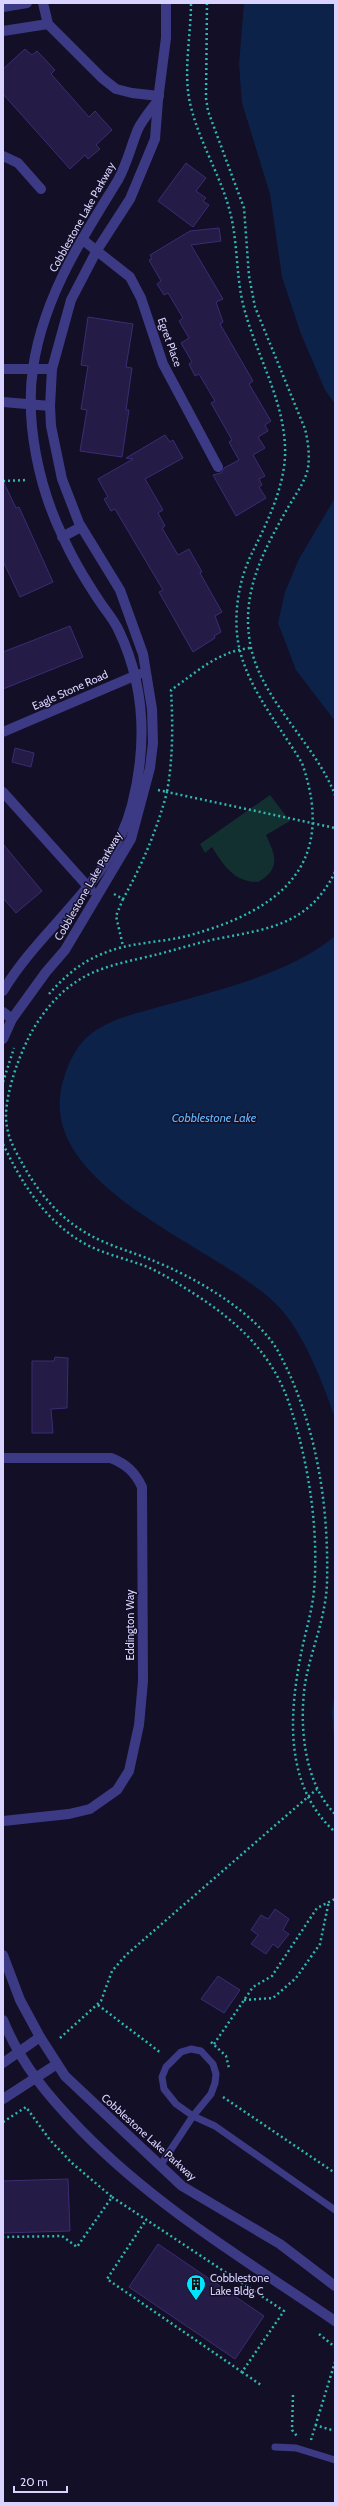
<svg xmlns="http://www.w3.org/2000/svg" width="338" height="2506" font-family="Cabin,sans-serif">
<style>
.green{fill:#12302f}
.water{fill:#0c2248}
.building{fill:#241b47;stroke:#3b2d73}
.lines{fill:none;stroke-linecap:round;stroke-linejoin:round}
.path{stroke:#2fb8b0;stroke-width:2.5;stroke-dasharray:2 3;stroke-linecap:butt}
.lane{stroke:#3d3a85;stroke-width:7}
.street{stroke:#3d3a85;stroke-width:10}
.labels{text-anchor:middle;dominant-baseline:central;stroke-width:3;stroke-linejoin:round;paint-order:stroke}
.street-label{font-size:11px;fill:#d9d4ff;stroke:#130f26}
.poi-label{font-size:11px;fill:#d9d4ff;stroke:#130f26;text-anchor:start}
.water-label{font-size:12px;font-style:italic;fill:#62b6ff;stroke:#130f26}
</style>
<rect width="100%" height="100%" fill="#130f26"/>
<path class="green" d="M270,795L290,821L266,835C275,855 282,868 258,882C234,882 224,866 212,847L205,853L200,844Z"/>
<g class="water">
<path d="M244,3H335V404L325,390L301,334L282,277L270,194L242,103L239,64Z"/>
<path d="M335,498V721L296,670L278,623L285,592L299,559Z"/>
<path d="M335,936V1418C323,1383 304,1334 279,1307C221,1246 32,1188 63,1081C67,1066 75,1048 87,1037C109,1018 139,1013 166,1005C221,989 291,973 335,936Z"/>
<path d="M335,1691V1753L332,1712Z"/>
</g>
<g class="building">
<path d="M25,49L32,55L37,51L55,70L51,74L89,117L95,111L112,130L96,145L100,149L88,159L85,155L70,169L3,94V69Z"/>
<path d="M186,163L206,178L196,191L206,198L203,201L209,205L193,227L158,201Z"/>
<path d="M219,228L221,241L191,245L223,299L216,302L223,322L220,324L253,381L249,384L271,421L265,425L268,431L258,437L265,448L253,455L265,476L259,479L262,485L259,487L266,498L236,516L213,475L221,473L224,468L239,460L229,442L232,440L211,403L215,401L199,374L195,376L189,364L192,362L181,343L189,338L179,321L183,318L168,293L164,295L157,284L161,281L149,260L152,259L150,255L190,231Z"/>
<path d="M88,317L133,324L126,367L132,368L126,410H129L122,457L80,451L87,410L81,409L88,366L81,365Z"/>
<path d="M165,435L170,442L173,440L183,458L145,479L163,510L158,513L165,526L162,528L178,555L189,549L202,572L200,573L222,612L215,616L221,632L214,636L215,638L193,652L159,592L163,590L115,509L111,511L104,499L108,497L98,479L133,459L126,458Z"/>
<path d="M3,481L16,508L19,507L53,582L20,597L3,561Z"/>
<path d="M70,626L83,657L3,689V652Z"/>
<path d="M15,748L34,753L31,767L12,762Z"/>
<path d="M3,844L42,891L16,913L3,898Z"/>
<path d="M55,1357L68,1358L67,1408L51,1409L53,1433H32V1361H54Z"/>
<path d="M275,1909L289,1919L283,1930L289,1934L278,1948L273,1944L266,1954L251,1944L258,1935L251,1930L261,1915L268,1919Z"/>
<path d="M218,1976L240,1990L224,2013L201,1999Z"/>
<path d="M68,2179L70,2231L3,2233V2181Z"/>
<path d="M158,2244L264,2316L235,2359L129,2287Z"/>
</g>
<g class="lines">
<g class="path">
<path d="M207,3L206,98L208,111L244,208L249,276L255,307L305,429C308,441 310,455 308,468C305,483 293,498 286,511C261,555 240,596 251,648C263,702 316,745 335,795"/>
<path d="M3,481L28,480"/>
<path d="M158,790L167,792C173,758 173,725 171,690C197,672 218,651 251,648"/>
<path d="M335,872C309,925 268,929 216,939C197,943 178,949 159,954C131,961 97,966 73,984C55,996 37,1020 28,1039C17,1061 2,1103 7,1127C9,1140 16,1152 22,1163C38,1192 59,1218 88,1234C107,1245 129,1251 149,1259C191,1275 257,1312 279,1353C316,1422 329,1504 327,1582C326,1618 311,1649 305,1684C299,1726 304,1783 335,1814"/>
<path d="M114,894L123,899C142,865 157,830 167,792L335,828"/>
<path d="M123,899L116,916L123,946"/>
<path d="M49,994C64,977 81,962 102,954C129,942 159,943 187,936C279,911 338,866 302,763C281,728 250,691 240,651C232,620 238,581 252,553C268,521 287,482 285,446C283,398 256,354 244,308C236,278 238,246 231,216C222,177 199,143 190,103C183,72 191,35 191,3"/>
<path d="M3,1082L14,1048"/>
<path d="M3,1144C21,1181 40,1213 74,1237C95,1252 121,1257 145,1266C162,1273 177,1283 193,1293C238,1322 273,1354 290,1406C309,1464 319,1530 314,1591C312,1611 306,1630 302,1649C289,1712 283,1785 335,1832"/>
<path d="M244,2000L273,1998L296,1978L320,1944L329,1901"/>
<path d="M98,2005L161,2053"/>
<path d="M60,2038L101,2001L112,1971L126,1955L317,1789"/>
<path d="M211,2042L226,2056L229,2068"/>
<path d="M214,2044L253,1987L272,1976L317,1908L335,1899"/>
<path d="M223,2097L335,2173"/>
<path d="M3,2122L26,2107L50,2140L72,2163L112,2197L77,2247L62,2236L3,2237"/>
<path d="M112,2197L284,2311L242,2372L107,2279L146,2220"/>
<path d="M319,2334L335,2347"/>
<path d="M242,2372L261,2385"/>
<path d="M293,2395L292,2430L297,2436"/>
<path d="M315,2425L335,2431"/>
<path d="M311,2440L335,2362"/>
</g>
<g class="lane">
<path d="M160,2166L193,2116L211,2094L215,2083L216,2074L213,2064L201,2051L191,2049L181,2052L166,2067L162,2077L164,2089L176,2104L193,2116L215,2126L335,2210"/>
<path d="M275,2447L296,2448L335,2460"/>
</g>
<g class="street">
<path d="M43,3L48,24L102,78L116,89L132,93L159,96"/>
<path d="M3,7L27,3"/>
<path d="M3,31L48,24"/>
<path d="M3,156L18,163L41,189"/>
<path d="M83,240L130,277L141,298L163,364L218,467"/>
<path d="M3,369H52"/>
<path d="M3,402L50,406"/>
<path d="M62,537L81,527"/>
<path d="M3,732L139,674"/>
<path d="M3,792L91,890"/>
<path d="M3,991C41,927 113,881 132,805C147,746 145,686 119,631C114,620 106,611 100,602C86,581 73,560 63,537C39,488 25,423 33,368C38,334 52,296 68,265C83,236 101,208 118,180C127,164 131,146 138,129C143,119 151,110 158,100"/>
<path d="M3,1012L12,1019"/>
<path d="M3,1039L12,1019L46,972L65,950L131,839L150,768L153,743L152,709L143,654L120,590L79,523L62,479L51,426L50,406L52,369L71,300L97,250L130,199L155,139L158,100L166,38V3"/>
<path d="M3,1458H111C126,1464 135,1472 142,1487L143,1681L139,1725L129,1771L117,1790L90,1809L69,1814L3,1821"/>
<path d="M3,1955L20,2000L40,2037L65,2076L182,2186L280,2244L335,2286"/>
<path d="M3,2020C21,2064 48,2096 81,2130C156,2207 247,2261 335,2321"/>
<path d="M3,2063L40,2037"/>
<path d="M3,2099L57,2064"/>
</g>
</g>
<defs>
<g id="building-pin" transform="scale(1)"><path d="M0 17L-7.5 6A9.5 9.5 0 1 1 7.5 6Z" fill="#00e5ff" stroke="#130f26"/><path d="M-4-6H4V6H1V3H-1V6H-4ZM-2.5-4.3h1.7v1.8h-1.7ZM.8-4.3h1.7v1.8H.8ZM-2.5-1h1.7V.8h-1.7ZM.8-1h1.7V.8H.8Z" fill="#111"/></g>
</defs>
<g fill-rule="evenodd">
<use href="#building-pin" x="196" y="2284"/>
</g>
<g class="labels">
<g class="street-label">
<text transform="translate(82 217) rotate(-61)">Cobblestone Lake Parkway</text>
<text transform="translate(170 342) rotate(70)">Egret Place</text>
<text transform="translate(70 690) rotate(-24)">Eagle Stone Road</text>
<text transform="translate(88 886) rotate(-60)">Cobblestone Lake Parkway</text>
<text transform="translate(130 1625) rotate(-90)">Eddington Way</text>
<text transform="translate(149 2137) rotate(42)">Cobblestone Lake Parkway</text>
</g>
<g class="poi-label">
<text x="210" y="2278">Cobblestone<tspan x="210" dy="13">Lake Bldg C</tspan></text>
</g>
<g class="water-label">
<text x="214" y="1117">Cobblestone Lake</text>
</g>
</g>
<rect width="338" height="2506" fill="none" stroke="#d9d4ff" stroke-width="8"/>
<path d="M14 2486v6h53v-6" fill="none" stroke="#d9d4ff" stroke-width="2"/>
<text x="20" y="2486" font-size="12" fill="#d9d4ff" stroke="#130f26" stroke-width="3" paint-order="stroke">20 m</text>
</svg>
